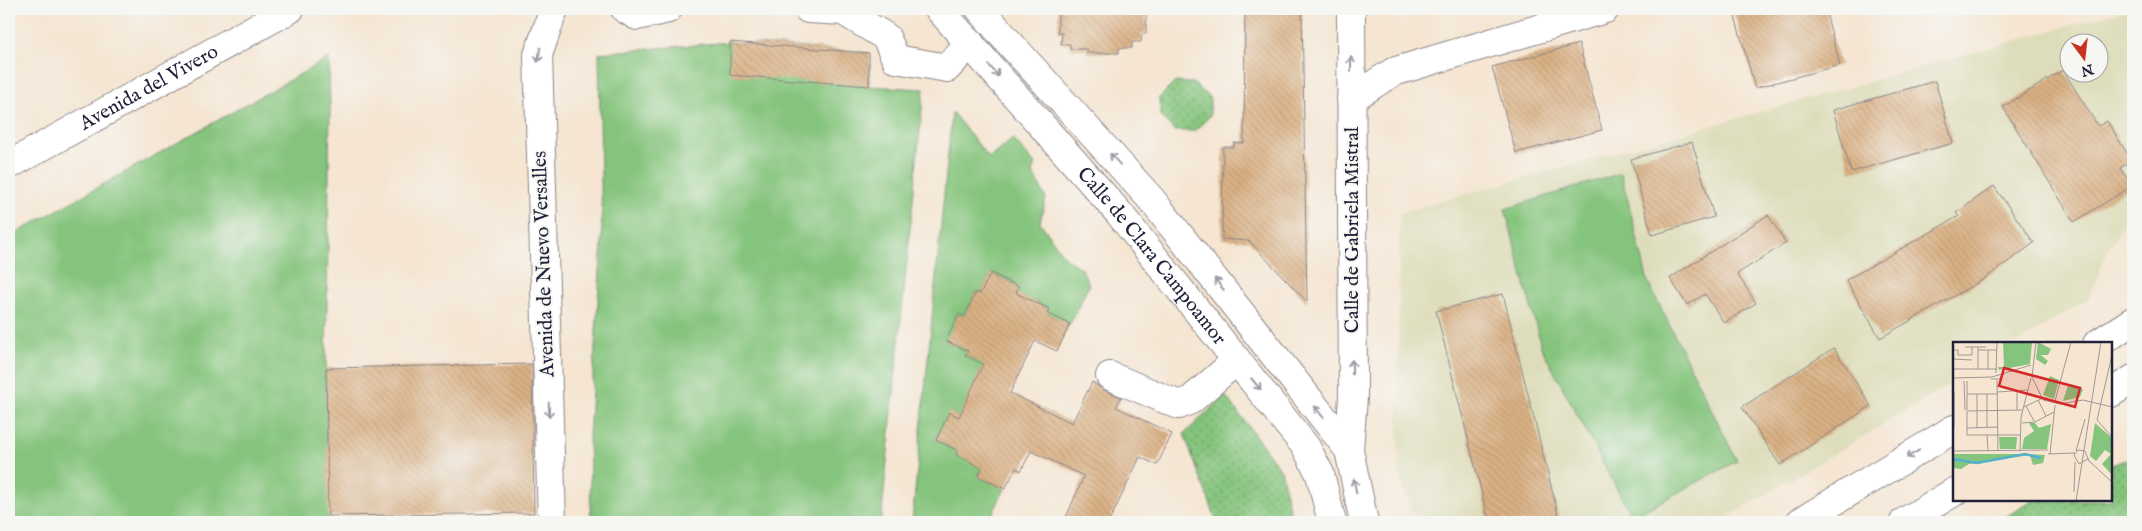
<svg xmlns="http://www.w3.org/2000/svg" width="2142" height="531" font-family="'IM FELL English',serif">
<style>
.built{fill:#deddbb;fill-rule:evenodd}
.park{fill:url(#park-dots);stroke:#53735c}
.garden{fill:#84c47c;stroke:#53735c}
.building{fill:url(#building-back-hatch)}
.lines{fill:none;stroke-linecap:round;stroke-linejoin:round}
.minor-casing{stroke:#8c8486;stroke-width:30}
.major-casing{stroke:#8c8486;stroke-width:30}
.minor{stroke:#fff;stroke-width:28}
.major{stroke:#fff;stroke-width:28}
.oneway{stroke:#9c9ca7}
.labels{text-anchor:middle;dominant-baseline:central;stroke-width:4;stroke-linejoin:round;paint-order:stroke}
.street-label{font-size:20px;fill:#22223b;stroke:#f6f6f2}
.inset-river{fill:none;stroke:#50b0ce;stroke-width:2.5}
.inset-road{fill:none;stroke:#a19795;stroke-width:1}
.view{fill:#d62828;fill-opacity:0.15;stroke:#d62828;stroke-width:2.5}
.inset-edge{fill:none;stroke:#22223b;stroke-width:2.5}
</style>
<defs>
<pattern id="park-dots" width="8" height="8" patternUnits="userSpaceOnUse" patternTransform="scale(1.25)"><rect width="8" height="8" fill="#84c47c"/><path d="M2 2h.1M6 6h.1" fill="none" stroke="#6c9f67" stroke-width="1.8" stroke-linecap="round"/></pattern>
<pattern id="building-back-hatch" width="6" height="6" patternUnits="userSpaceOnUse" patternTransform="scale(1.25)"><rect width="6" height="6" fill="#dab184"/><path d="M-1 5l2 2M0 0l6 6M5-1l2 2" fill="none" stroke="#bb9873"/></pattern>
</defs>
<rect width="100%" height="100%" fill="#f6f6f2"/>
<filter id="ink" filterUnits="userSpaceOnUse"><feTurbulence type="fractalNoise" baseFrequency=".02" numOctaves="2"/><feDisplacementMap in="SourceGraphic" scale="10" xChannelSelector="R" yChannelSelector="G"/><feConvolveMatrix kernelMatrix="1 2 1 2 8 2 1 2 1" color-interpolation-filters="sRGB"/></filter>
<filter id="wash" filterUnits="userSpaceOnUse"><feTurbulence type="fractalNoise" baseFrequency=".0096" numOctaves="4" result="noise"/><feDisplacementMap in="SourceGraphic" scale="20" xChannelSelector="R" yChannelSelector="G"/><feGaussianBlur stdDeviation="1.12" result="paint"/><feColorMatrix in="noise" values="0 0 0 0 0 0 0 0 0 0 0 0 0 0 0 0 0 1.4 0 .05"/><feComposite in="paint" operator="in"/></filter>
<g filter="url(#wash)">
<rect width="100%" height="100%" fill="#f5e5d1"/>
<path class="built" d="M2128,9H2133V208L2109,248L2088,299L2017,343L1954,344V382L1720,522H1419L1410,508L1398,469L1399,213ZM2070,42H2100V72H2070Z"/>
<g class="park">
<path d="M1175,82L1193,83L1210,98V116L1195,131H1175L1160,116L1159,98Z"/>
<path d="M1225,395L1281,470L1292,522H1217L1184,434Z"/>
<path d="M2133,458V522H1997L2034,500H2111V465Z"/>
</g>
<g class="garden">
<path d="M730,42L869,53V86L924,89L881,522H591L589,436L602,242L599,53Z"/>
<path d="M329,58L330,109L326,368L329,522H9V237Z"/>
<path d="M952,112L989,158L1013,139L1035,164L1032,172L1046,198L1040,222L1065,258L1082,269L1089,285L1070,324L1047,313L1048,308L1033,301L1014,299L1019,286L991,273L980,294L976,292L969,307V318L959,314L947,341L968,351L966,355L982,363L992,364L962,419L949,413L936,440L984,463L979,476L1005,489L988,522H912Z"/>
<path d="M1621,173L1648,282L1737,461L1632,517L1542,349L1505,209Z"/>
</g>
<g id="blocks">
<g class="building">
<path d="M1058,9H1146V34H1142L1141,42H1132V48H1119V53H1087V49H1070V44H1061L1062,33L1058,32Z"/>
<path d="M1245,9H1302L1307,302L1249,241L1222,239L1223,147H1234V143H1244Z"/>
<path d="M1733,9H1825L1840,65L1755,88Z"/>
<path d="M730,42L869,53V86L730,75Z"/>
<path d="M1579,44L1602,130L1516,153L1492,67Z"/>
<path d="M2063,70L2098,126L2107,121L2132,161L2120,168L2132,186L2074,222L2003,107Z"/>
<path d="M1935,81L1953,143L1851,172L1833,110Z"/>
<path d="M1692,142L1714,217L1652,235L1631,159Z"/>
<path d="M1994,186L2034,243L1984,279L1880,338L1846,280L1959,216L1956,213Z"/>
<path d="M1768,215L1786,243L1737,274L1756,303L1724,323L1705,294L1687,305L1670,278Z"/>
<path d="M991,273L1019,287L1016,293L1049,309L1047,313L1070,324L1057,351L1035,341L1010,393L1072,423L1092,382L1104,390L1121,397L1116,407L1172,434L1157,465L1140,457L1109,522H1064L1084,476L1031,451L1021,471L1016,468L1005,489L978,476L982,468L956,455L958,451L936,440L949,412L959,417L983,364L965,355L968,351L946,341L959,314L965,316L976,292L980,294Z"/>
<path d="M1503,294L1560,522H1489L1436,311Z"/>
<path d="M1834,348L1871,406L1780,465L1742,407Z"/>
<path d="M532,364L534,513L328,516L326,368Z"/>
</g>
</g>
</g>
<g filter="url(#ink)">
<use href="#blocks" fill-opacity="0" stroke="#8c8486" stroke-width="1"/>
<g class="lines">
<g class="minor-casing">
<g id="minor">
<path d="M625,9L637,16L668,9"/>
<path d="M808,9L843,11L886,37L896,59L947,68L970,43"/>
<path d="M1351,99L1393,72L1605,9"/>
<path d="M1110,376L1179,405L1191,400L1237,360"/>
<path d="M1349,450L1353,397L1351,9"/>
<path d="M552,522L538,55L554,9"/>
</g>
</g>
<g class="major-casing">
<g id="major">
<path id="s1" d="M939,9L1118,212L1306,447L1320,474L1332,522"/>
<path d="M980,9L1005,38L1151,199L1349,450L1364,522"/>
<path id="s2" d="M9,165L290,9"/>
<path d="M2097,344L2133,321"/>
<path d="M2111,393L2133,379"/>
<path d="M1800,522L1954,429"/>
<path d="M1904,522L1954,492"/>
</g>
</g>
<use href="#minor" class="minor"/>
<use href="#major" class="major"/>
</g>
<defs><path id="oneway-shaft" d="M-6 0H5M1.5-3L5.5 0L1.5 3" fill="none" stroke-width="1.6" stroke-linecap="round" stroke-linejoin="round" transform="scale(1.25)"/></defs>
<g class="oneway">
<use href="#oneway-shaft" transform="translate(539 55) rotate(100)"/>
<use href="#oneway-shaft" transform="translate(1351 64) rotate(-90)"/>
<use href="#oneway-shaft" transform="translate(994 71) rotate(49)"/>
<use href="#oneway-shaft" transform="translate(1115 159) rotate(-132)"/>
<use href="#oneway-shaft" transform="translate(1219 284) rotate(-128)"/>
<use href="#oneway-shaft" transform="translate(1352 367) rotate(-91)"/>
<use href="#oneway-shaft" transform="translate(1256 384) rotate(50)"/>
<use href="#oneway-shaft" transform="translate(549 410) rotate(88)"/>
<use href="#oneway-shaft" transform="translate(1319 412) rotate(-128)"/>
<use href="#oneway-shaft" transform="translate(1913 454) rotate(149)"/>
<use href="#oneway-shaft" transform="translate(1355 486) rotate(-100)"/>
</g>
</g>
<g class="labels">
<g class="street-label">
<text stroke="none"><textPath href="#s2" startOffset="160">Avenida del Vivero</textPath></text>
<text transform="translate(1352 230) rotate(-90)">Calle de Gabriela Mistral</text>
<text stroke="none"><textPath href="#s1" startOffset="326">Calle de Clara Campoamor</textPath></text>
<text transform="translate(544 264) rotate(-92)">Avenida de Nuevo Versalles</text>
</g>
</g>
<g transform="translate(1953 342)">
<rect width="159" height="159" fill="#f5e5d1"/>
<path d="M50,0H79L77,22L46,28L45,25H51ZM85,0L98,7L95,13H88L95,19L92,23L83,17ZM76,81H82L86,86L98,82L94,107H69L71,96L81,89ZM0,112H72L92,113L90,121L80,123L77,113L16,122L8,127L0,126Z" fill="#84c47c"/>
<path d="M97,34L106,38L101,57L90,53ZM115,43L130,47L127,55L110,59ZM142,81L159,96V133L149,122L158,112L152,108L143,119L137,114ZM46,95H64L63,107H47Z" fill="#84c47c"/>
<path class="inset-river" d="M0,117L24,121L72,112L88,116"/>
<path class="inset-road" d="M83,0L79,35L90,58L107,62L130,58L159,65M12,5H33M25,5V27M0,8H5V13H19V5M25,8H44M35,8V27M159,13L144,78L159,95M0,17L19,18M0,27H44M43,31L44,0M0,36L39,35L78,23M38,37H46L51,32M44,38L45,109M11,39L12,68M64,49V68M44,50L75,48M1,51V85M14,52H44M34,52V86M85,58L93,74M102,59L118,0M73,64L81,79M71,65L88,57M14,68V39M14,69L69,68M14,69V93M69,81L82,80L101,70M14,86L45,85M24,86V52M14,93H68M34,93L35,109M0,109L95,108M67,109L68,75L78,36M123,109L132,77M95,112L122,111M97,112L102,63M135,117L126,122L121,113L125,108L132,109L136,119L159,140M121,150L122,120M123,159L148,0"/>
<path class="view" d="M51,26L127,46L122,65L46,44Z"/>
<rect width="159" height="159" class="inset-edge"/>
</g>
<rect width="2142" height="531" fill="none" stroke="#f6f6f2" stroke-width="30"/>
<g transform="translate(2084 58) rotate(165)"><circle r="24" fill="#f6f6f2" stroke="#a1a1a9"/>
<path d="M0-4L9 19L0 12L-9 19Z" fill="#c8321e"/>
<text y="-8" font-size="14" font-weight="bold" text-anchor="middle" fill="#22223b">N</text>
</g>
</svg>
